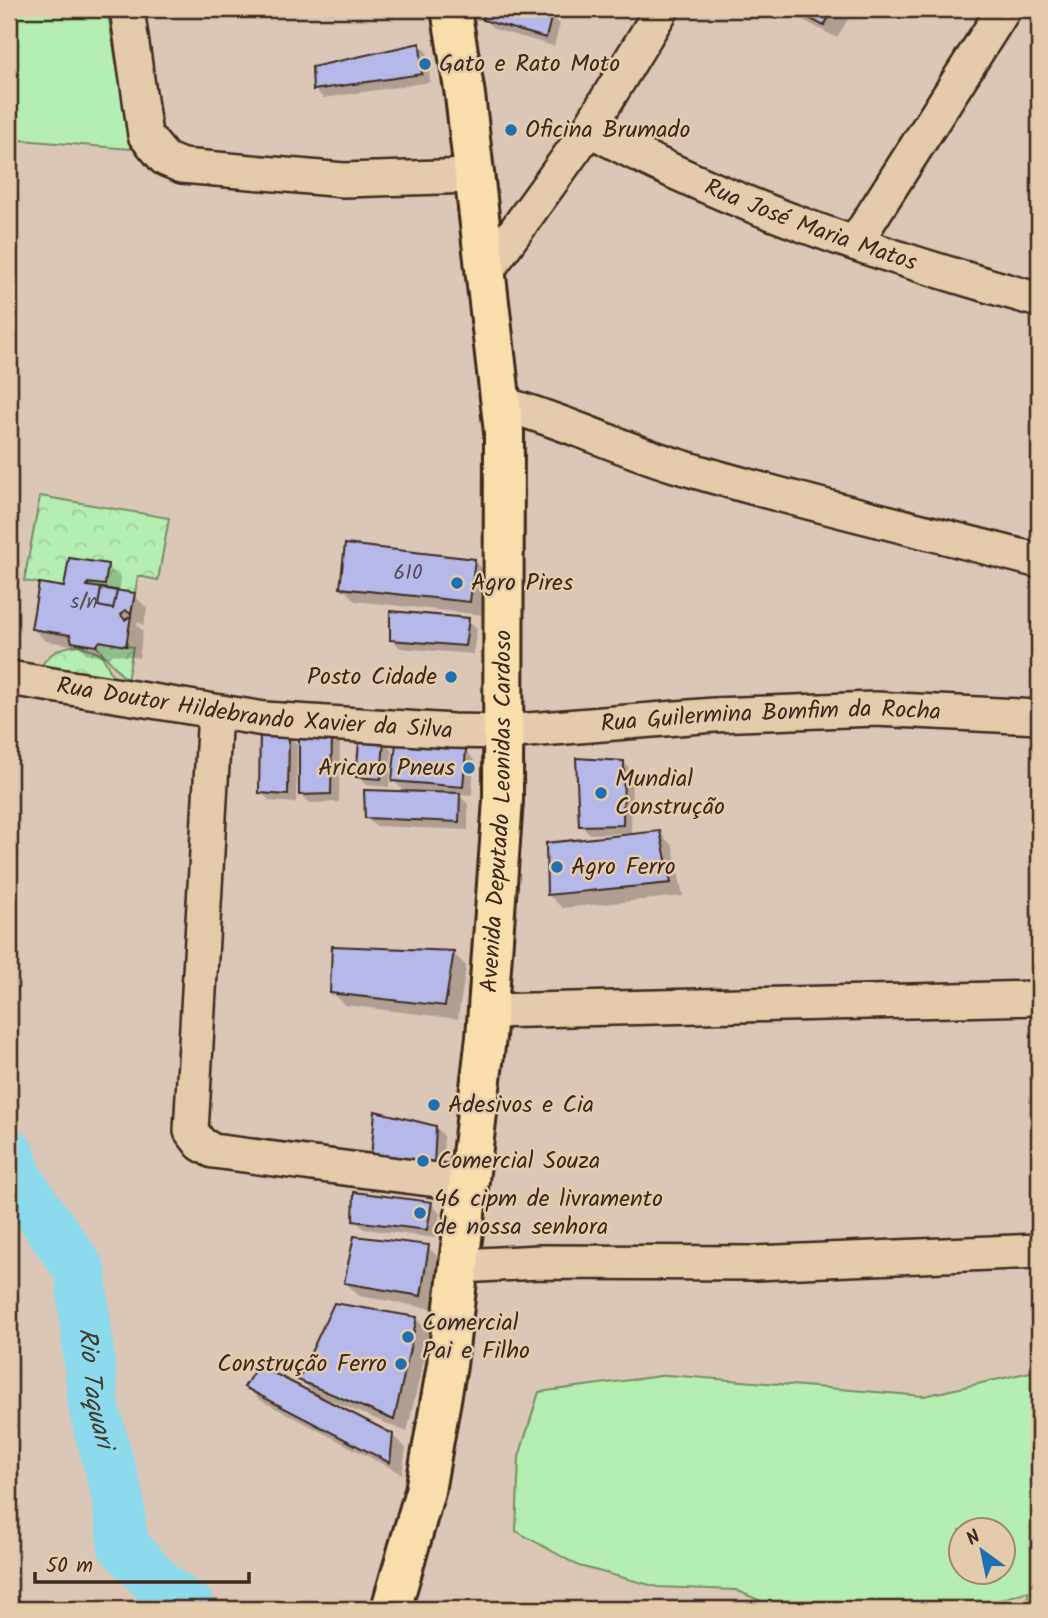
<svg xmlns="http://www.w3.org/2000/svg" width="1048" height="1618" font-family="Kalam,sans-serif">
<style>
.green{fill:#b5eeb2;stroke:#788c68;stroke-width:2;fill-rule:evenodd}
.park{fill:url(#park-crowns);stroke:#788c68;stroke-width:2}
.shadow{fill:#0003}
.lines{fill:none;stroke-linecap:round;stroke-linejoin:round}
.river{stroke:#8cdaeb;stroke-width:51}
.building{fill:#b7b8ea;stroke:#3b2a1e;stroke-width:2}
.street-casing{stroke:#3b2a1e;stroke-width:38}
.primary-casing{stroke:#3b2a1e;stroke-width:44}
.street{stroke:#e4cbac;stroke-width:33}
.primary{stroke:#f8deab;stroke-width:38}
.poi-dot{fill:#1f6fb2;stroke:#e4cbac;stroke-width:2.5}
.labels{text-anchor:middle;dominant-baseline:central;stroke-width:5;stroke-linejoin:round;paint-order:stroke}
.number-label{font-size:21px;fill:#5a4e51}
.poi-label{font-size:24px;fill:#3b2a1e;stroke:#e4cbac;text-anchor:start}
.street-label{font-size:24px;fill:#3b2a1e;stroke:#e4cbac}
.water-label{font-size:26px;font-style:italic;fill:#433c32;stroke:#e4cbac}
</style>
<defs>
<pattern id="park-crowns" width="20" height="18" patternUnits="userSpaceOnUse" patternTransform="scale(1.75)"><rect width="20" height="18" fill="#b5eeb2"/><path d="M2 6a3 3 0 1 1 6 0M12 15a3 3 0 1 1 6 0" fill="none" stroke="#9dcc99"/></pattern>
</defs>
<rect width="100%" height="100%" fill="#dbc7b8"/>
<filter id="ink" filterUnits="userSpaceOnUse"><feTurbulence type="fractalNoise" baseFrequency=".0143" numOctaves="2"/><feDisplacementMap in="SourceGraphic" scale="14" xChannelSelector="R" yChannelSelector="G"/><feConvolveMatrix kernelMatrix="1 2 1 2 8 2 1 2 1" color-interpolation-filters="sRGB"/></filter>
<g filter="url(#ink)">
<g class="green">
<path d="M9,9H107L131,149L9,139Z"/>
<path d="M1039,1370V1609H1028V1591L972,1609H779L736,1590L658,1587L579,1566L516,1531L519,1457L539,1392L668,1375L924,1396ZM960,1530H1002V1572H960Z"/>
</g>
<g class="park">
<path d="M40,496L169,518L158,580L138,576L135,593L87,586L88,583L105,585L108,564L70,558L64,587L24,581Z"/>
<path d="M100,641L133,647L127,681L96,646Z"/>
<path d="M80,645L102,655L114,679L32,682C43,659 54,646 80,645Z"/>
</g>
<g class="shadow">
<path d="M325,9H358L330,14Z"/>
<path d="M485,9H522L551,16L560,24L554,46L494,29L485,20Z"/>
<path d="M782,9H854L837,38Z"/>
<path d="M420,45L428,54L430,82L323,98L315,89Z"/>
<path d="M474,560L488,574L483,615L355,601L342,587Z"/>
<path d="M107,566L121,579L119,593L134,595L147,608L144,626L138,622L137,625L143,631L139,658L114,654L109,658L87,654L79,646L46,641L32,628L66,589Z"/>
<path d="M468,620L477,629L473,654L400,648L392,639Z"/>
<path d="M288,735L297,744L296,803L270,801L261,792Z"/>
<path d="M331,735L340,744L339,802L310,803L301,794Z"/>
<path d="M384,742L392,750L389,787L367,785L358,776Z"/>
<path d="M466,751L474,760L472,795L458,794L468,804V830L375,826L366,817L411,793V790H403L394,781Z"/>
<path d="M623,762L632,771L631,833L590,834L581,825Z"/>
<path d="M659,833L673,846L683,896L562,908L549,895Z"/>
<path d="M453,953L466,966L458,1019L345,1005L332,992Z"/>
<path d="M436,1127L444,1136L442,1174L381,1166Z"/>
<path d="M431,1204L440,1213L435,1238L364,1229L355,1220Z"/>
<path d="M428,1247L441,1260L434,1309L359,1296L346,1283Z"/>
<path d="M416,1319L430,1332L407,1432L325,1398L324,1400L392,1435L406,1448L402,1474L260,1400L246,1387L316,1395L300,1380Z"/>
</g>
<g class="lines">
<path class="river" id="s1" d="M9,1154L18,1181L80,1270L94,1409L118,1498L123,1545L161,1587L191,1609"/>
</g>
<g class="building">
<path d="M483,9H530L552,14L546,38L483,20Z"/>
<path d="M792,9H833L824,26Z"/>
<path d="M420,43L422,74L313,90L312,67Z"/>
<path d="M345,544L475,559L470,602L340,588Z"/>
<path d="M69,558L108,564L105,585L88,583L87,586L135,593L131,614L125,610L121,615L125,620L131,616L126,646L100,641L96,646L72,642L70,635L31,629L39,583L64,587Z"/>
<path d="M101,588L117,591L113,609L98,606Z"/>
<path d="M390,611L469,618L465,646L390,640Z"/>
<path d="M260,729L289,733L288,795L259,793Z"/>
<path d="M299,734H332L331,794L299,795Z"/>
<path d="M384,740L381,779L356,777L359,742Z"/>
<path d="M396,743L466,749L463,787L392,781Z"/>
<path d="M576,758L624,761L623,825L579,826Z"/>
<path d="M364,790L460,793L459,822L365,818Z"/>
<path d="M660,831L671,883L547,895L546,843Z"/>
<path d="M332,946L454,951L445,1006L330,993Z"/>
<path d="M375,1111L436,1126L434,1166L371,1158Z"/>
<path d="M354,1192L432,1202L427,1230L353,1221Z"/>
<path d="M354,1236L429,1245L421,1296L344,1283Z"/>
<path d="M334,1303L417,1317L394,1420L298,1380Z"/>
<path d="M258,1365L393,1434L390,1463L244,1387Z"/>
</g>
<g class="lines">
<g class="street-casing">
<g id="street">
<path d="M127,9L145,135L165,159L182,166L344,180L473,176"/>
<path id="s2" d="M589,129C730,206 885,257 1039,300"/>
<path d="M855,243L1004,9"/>
<path d="M486,272L589,129L662,9"/>
<path d="M502,404C563,420 618,448 678,466C797,502 919,529 1039,561"/>
<path id="s3" d="M9,678L264,719L453,731L504,732L714,715L875,709L1039,717"/>
<path d="M215,712L191,1131L201,1144L213,1151L468,1184"/>
<path d="M487,1011L1039,998"/>
<path d="M460,1266L539,1262L755,1263L1039,1251"/>
</g>
</g>
<g class="primary-casing">
<g id="primary">
<path id="s4" d="M391,1609L425,1491L447,1365L486,1037L503,800L504,432L465,95L451,9"/>
</g>
</g>
<use href="#street" class="street"/>
<use href="#primary" class="primary"/>
</g>
</g>
<g class="poi-dot">
<circle cx="425" cy="64" r="7"/>
<circle cx="511" cy="130" r="7"/>
<circle cx="457" cy="583" r="7"/>
<circle cx="451" cy="677" r="7"/>
<circle cx="469" cy="768" r="7"/>
<circle cx="601" cy="793" r="7"/>
<circle cx="557" cy="867" r="7"/>
<circle cx="434" cy="1105" r="7"/>
<circle cx="423" cy="1161" r="7"/>
<circle cx="420" cy="1213" r="7"/>
<circle cx="408" cy="1337" r="7"/>
<circle cx="401" cy="1364" r="7"/>
</g>
<g class="labels">
<g class="number-label">
<text x="408" y="573">610</text>
<text x="84" y="602">s/n</text>
</g>
<g class="poi-label">
<text x="439" y="64">Gato e Rato Moto</text>
<text x="525" y="130">Oficina Brumado</text>
<text x="471" y="583">Agro Pires</text>
<text x="437" y="677" text-anchor="end">Posto Cidade</text>
<text x="455" y="768" text-anchor="end">Aricaro Pneus</text>
<text x="615" y="779">Mundial<tspan x="615" dy="28">Construção</tspan></text>
<text x="571" y="867">Agro Ferro</text>
<text x="448" y="1105">Adesivos e Cia</text>
<text x="437" y="1161">Comercial Souza</text>
<text x="434" y="1199">46 cipm de livramento<tspan x="434" dy="28">de nossa senhora</tspan></text>
<text x="422" y="1323">Comercial<tspan x="422" dy="28">Pai e Filho</tspan></text>
<text x="387" y="1364" text-anchor="end">Construção Ferro</text>
</g>
<g class="street-label">
<text stroke="none"><textPath href="#s2" startOffset="242">Rua José Maria Matos</textPath></text>
<text stroke="none"><textPath href="#s3" startOffset="248">Rua Doutor Hildebrando Xavier da Silva</textPath></text>
<text stroke="none"><textPath href="#s3" startOffset="766">Rua Guilermina Bomfim da Rocha</textPath></text>
<text stroke="none"><textPath href="#s4" startOffset="807">Avenida Deputado Leonidas Cardoso</textPath></text>
</g>
<g class="water-label">
<text stroke="none"><textPath href="#s1" startOffset="256">Rio Taquari</textPath></text>
</g>
</g>
<rect width="1048" height="1618" fill="none" stroke="#e4cbac" stroke-width="35"/>
<rect x="18" y="18" width="1013" height="1583" fill="none" stroke="#3b2a1e" stroke-width="2.5" filter="url(#ink)"/>
<g transform="translate(982 1551) rotate(327)"><circle r="33" fill="#e4cbac" stroke="#a08b73" stroke-width="2"/>
<path d="M0-5L12 26L0 18L-12 26Z" fill="#1f6fb2"/>
<text y="-10" font-size="19" font-weight="bold" text-anchor="middle" fill="#3b2a1e">N</text>
</g>
<path d="M35 1572v10h214v-10" fill="none" stroke="#3b2a1e" stroke-width="3.5"/>
<text x="46" y="1572" font-size="21" fill="#3b2a1e" stroke="#e4cbac" stroke-width="5" paint-order="stroke">50 m</text>
</svg>
